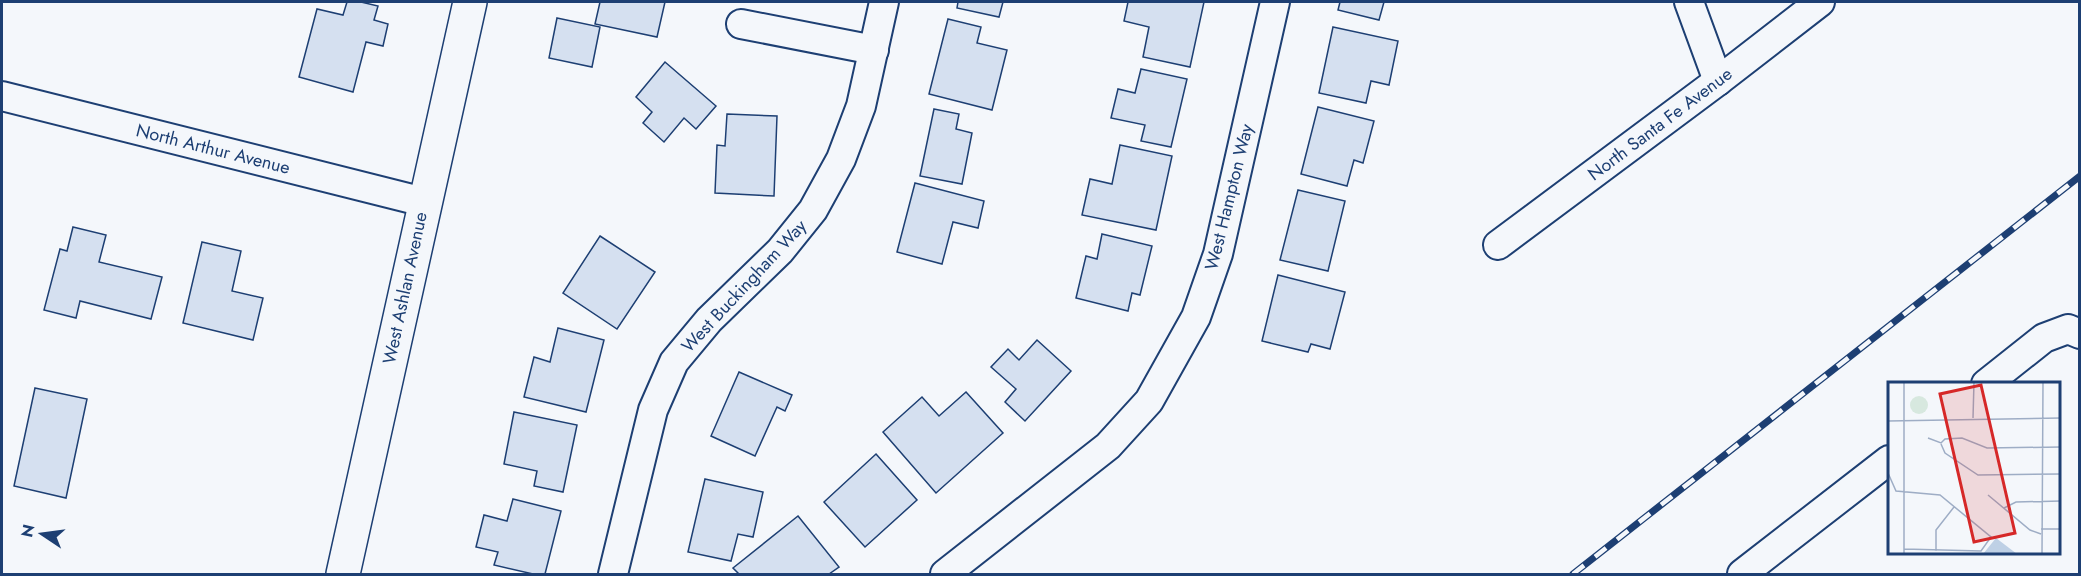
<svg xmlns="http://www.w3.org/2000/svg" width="2081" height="576" font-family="Jost,sans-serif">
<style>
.building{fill:#d5e0f0;stroke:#1d3f73;stroke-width:1.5}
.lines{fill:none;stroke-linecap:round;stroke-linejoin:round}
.street-casing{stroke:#1d3f73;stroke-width:32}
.primary-casing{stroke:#1d3f73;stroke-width:36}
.street{stroke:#f4f7fb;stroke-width:28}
.primary{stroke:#f4f7fb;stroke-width:33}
.rail-casing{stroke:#1d3f73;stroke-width:7}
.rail{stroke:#f4f7fb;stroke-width:4.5;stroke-dasharray:14;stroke-linecap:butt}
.labels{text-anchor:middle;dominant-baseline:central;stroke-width:4.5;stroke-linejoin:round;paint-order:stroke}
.street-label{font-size:18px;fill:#1d3f73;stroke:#f4f7fb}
.inset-road{fill:none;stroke:#9eadc5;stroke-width:1.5}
.view{fill:#d62828;fill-opacity:0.15;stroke:#d62828;stroke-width:3}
.inset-edge{fill:none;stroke:#1d3f73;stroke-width:3}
</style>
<rect width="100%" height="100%" fill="#f4f7fb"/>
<g class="building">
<path d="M347,2H361L378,6L374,20L388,24L383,46L366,42L353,92L299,77L317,9L343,15Z"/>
<path d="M600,2H665L657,37L595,24Z"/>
<path d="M958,2H1003L999,17L957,8Z"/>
<path d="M1128,2H1204L1190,67L1143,57L1149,27L1124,21Z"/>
<path d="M1340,2H1384L1379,20L1338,10Z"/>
<path d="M557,18L600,27L592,67L549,58Z"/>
<path d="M948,19L981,27L977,43L1007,50L992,110L929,94Z"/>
<path d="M1333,27L1398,41L1389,85L1371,81L1366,103L1319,93Z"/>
<path d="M665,62L716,106L696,129L684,118L664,142L643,123L652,112L636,97Z"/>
<path d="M1141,69L1187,79L1171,147L1141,141L1145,125L1111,118L1118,89L1135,93Z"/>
<path d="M1318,107L1374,121L1363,163L1354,160L1347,186L1301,174Z"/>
<path d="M934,109L959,114L956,129L972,133L962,184L920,176Z"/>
<path d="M727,114L777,116L774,196L715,193L717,145L725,146Z"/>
<path d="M1120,145L1172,156L1156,230L1082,215L1090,179L1112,184Z"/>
<path d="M915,183L984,201L978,228L953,222L942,264L897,252Z"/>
<path d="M1298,190L1345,201L1328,271L1280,260Z"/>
<path d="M73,227L106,235L99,262L162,277L151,319L80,301L76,318L44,310L60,249L67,251Z"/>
<path d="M1102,234L1152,246L1140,295L1132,293L1128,311L1076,298L1086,256L1097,259Z"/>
<path d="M600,236L655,272L617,329L563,293Z"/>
<path d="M202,242L241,251L232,291L263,298L253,340L183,323Z"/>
<path d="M1278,275L1345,292L1330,349L1311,344L1308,352L1262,341Z"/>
<path d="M558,328L604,340L586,412L524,397L534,357L550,362Z"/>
<path d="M1037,340L1071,371L1025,421L1005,402L1016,389L991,367L1008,349L1019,360Z"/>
<path d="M739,372L792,395L785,411L777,407L755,456L711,436Z"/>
<path d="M35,388L87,399L66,498L14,486Z"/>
<path d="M966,392L1003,433L936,493L883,432L922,397L939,416Z"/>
<path d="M514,412L577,425L563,492L534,486L537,471L504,464Z"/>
<path d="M876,454L917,500L865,547L824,502Z"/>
<path d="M705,479L763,492L753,537L738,534L731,561L688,552Z"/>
<path d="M513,499L561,511L545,574H533L494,565L498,552L476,547L484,515L507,521Z"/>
<path d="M798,516L839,567L829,574H739L733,568Z"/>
</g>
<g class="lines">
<g class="street-casing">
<g id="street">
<path d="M1689,2L1718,81"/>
<path d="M741,24L874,50"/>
<path d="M2,96L424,202"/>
<path d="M1498,245L1718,81L1820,2"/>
<path d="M1986,384L2044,338L2068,329L2080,334"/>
<path d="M613,574L653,410L674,362L709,320L780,251L813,210L841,159L861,106L884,2"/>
<path d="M945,574L1108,446L1149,401L1196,317L1218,254L1275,2"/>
<path d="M1742,574L1889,460"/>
</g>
</g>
<g class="primary-casing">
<path id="primary" d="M343,574L470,2"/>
</g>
<use href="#street" class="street"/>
<use href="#primary" class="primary"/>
<g class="rail-casing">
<path id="rail" d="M1573,574L2080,176"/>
</g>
<use href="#rail" class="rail"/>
</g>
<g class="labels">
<g class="street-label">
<text transform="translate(1660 124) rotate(-37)">North Santa Fe Avenue</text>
<text transform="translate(213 149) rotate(14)">North Arthur Avenue</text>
<text transform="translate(1229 197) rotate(-76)">West Hampton Way</text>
<text transform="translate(744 286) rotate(-47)">West Buckingham Way</text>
<text transform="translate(405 288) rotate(-78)">West Ashlan Avenue</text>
</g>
</g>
<g transform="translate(1888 382)">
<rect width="172" height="172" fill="#f4f7fb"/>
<path d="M22 23a9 9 0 1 1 18 0a9 9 0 1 1-18 0Z" fill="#d7e8df"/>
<path d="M108,156L129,172H76H95Z" fill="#bed0e5"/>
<path class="inset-road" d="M16,0V172M85,36L86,0M0,39L173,36M40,56L53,61L57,57L74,56L99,66L173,65M53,62L57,71L90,93L173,92M0,91L8,109L52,113L103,155L93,169L16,167M100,113L142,148L153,152M116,126L128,120L173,119M153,147H173M48,169V148L66,125M154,172L155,0"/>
<path class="view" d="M93,3L127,151L86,160L52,12Z"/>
<rect width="172" height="172" class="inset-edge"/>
</g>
<rect width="2081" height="576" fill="none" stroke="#1d3f73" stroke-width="6"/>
<g transform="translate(42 534) rotate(283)" stroke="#f4f7fb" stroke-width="4.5" paint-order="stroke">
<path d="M0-4.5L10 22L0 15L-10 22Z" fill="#1d3f73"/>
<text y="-9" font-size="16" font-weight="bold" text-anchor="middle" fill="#1d3f73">N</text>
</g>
</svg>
